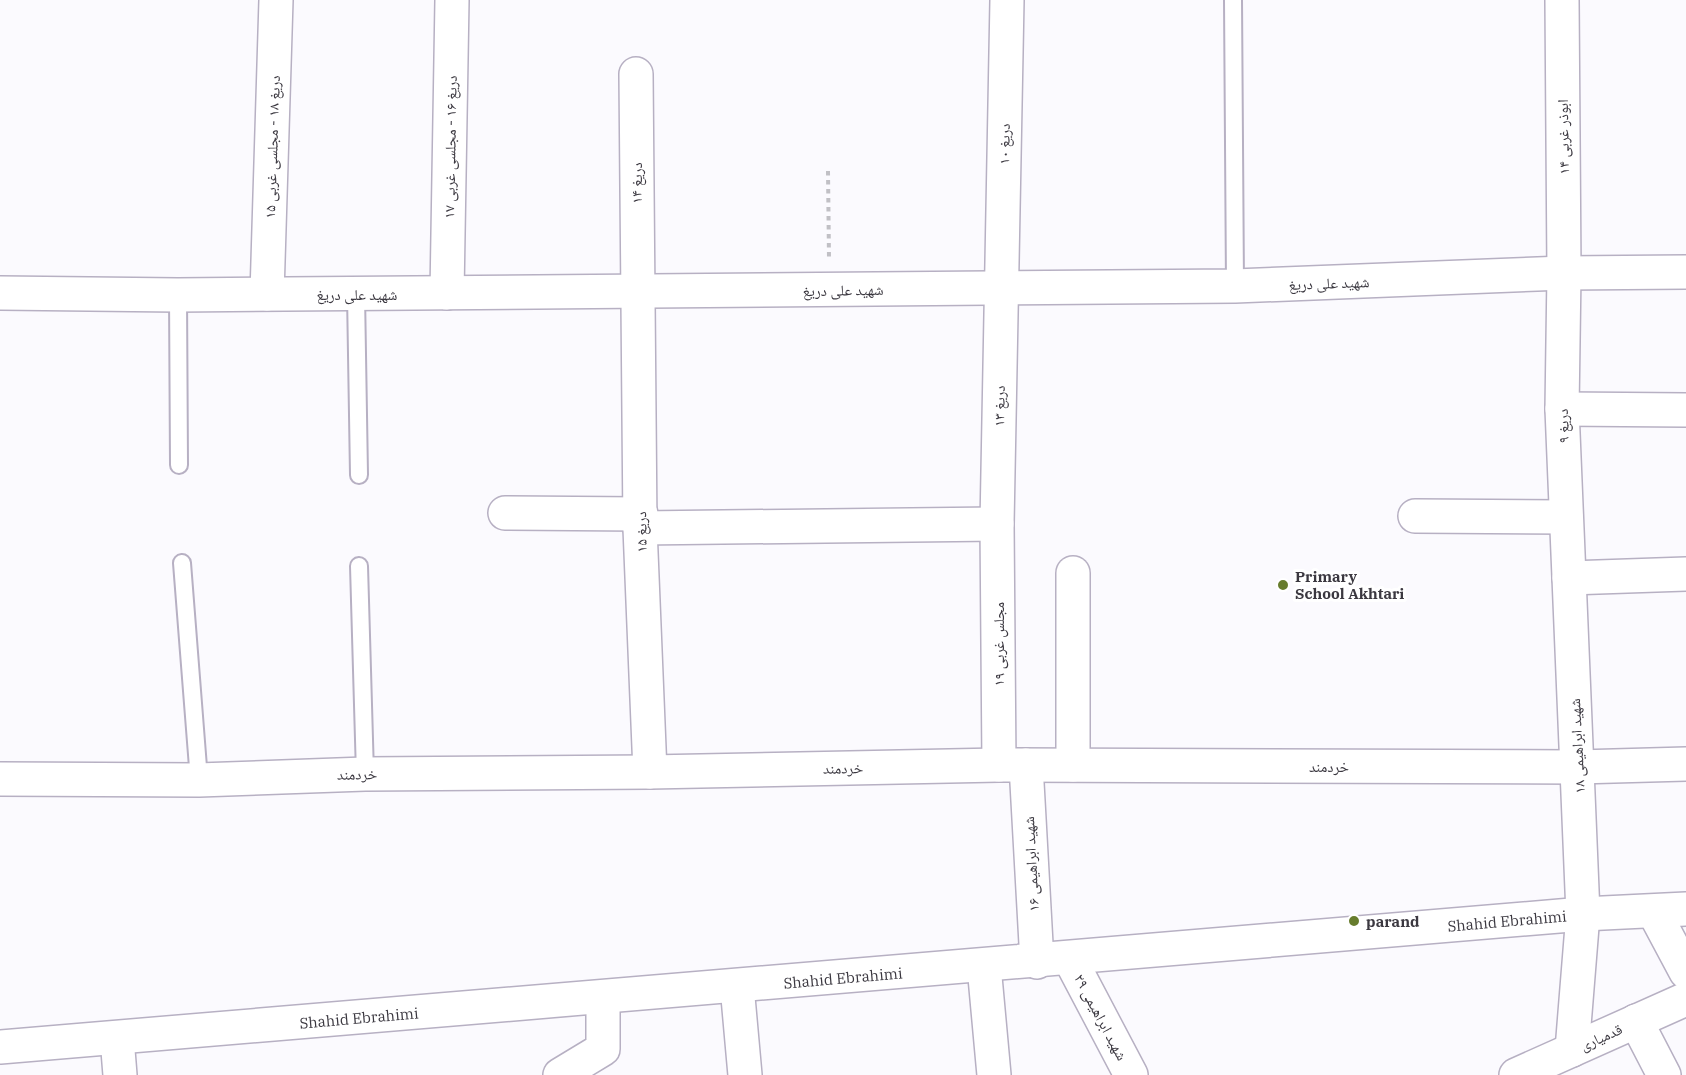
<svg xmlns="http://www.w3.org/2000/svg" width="1686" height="1075" font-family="'IBM Plex Serif','Noto Naskh Arabic',serif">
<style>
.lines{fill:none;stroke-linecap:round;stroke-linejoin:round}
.lane-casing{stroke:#b7b0c3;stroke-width:20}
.street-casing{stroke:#b7b0c3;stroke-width:36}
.secondary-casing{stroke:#b7b0c3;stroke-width:36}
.path{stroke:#c1c0c5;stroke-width:4;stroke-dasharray:4.5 4.5;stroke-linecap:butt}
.lane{stroke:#fff;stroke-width:16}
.street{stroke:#fff;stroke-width:33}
.secondary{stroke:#fff;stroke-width:33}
.poi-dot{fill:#677c2d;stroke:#fff;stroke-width:2}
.labels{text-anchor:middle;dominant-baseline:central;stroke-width:6;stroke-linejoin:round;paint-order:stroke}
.street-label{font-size:15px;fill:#3b3840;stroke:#fff}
.poi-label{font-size:15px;font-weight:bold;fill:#3b3840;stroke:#fff;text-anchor:start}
</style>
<rect width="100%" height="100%" fill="#fbfafe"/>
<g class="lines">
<g class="lane-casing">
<g id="lane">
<path d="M1233,0L1235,286"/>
<path d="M356,294L359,475"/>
<path d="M178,295L179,465"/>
<path d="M182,563L199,780"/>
<path d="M359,566L365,774"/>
</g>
</g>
<g class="street-casing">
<g id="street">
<path d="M1562,0L1564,273L1562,409L1583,914L1572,1050"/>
<path d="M636,74L640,528L650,772"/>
<path d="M0,293L178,295L1235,286L1564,273L1686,272"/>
<path d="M447,293L452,0"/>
<path d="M267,294L276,0"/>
<path d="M1562,409L1686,410"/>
<path d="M505,513L641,514"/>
<path d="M1415,516L1566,517"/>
<path d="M640,528L997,524"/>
<path d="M1073,573V765"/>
<path d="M1569,578L1686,574"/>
<path d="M999,765L997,524L1007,0"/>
<path d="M1026,765L1037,962"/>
<path d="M0,779L199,780L365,774L650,772L999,765L1578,767L1686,764"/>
<path d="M1654,912L1686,972"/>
<path d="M1070,959L1131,1075"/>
<path d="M984,966L994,1075"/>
<path d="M737,986L745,1075"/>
<path d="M1636,1021L1664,1075"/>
<path d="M560,1075L603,1049V997"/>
<path d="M1516,1075L1686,999"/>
</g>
</g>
<g class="secondary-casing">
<g id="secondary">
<path d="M117,1038L120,1075"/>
<path d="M0,1047L1583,914L1686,909"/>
</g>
</g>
<path class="path" d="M828,171L829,259"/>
<use href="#lane" class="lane"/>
<use href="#street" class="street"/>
<use href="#secondary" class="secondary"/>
</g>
<g class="poi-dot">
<circle cx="1283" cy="585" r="6"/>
<circle cx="1354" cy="921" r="6"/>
</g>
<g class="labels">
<g class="street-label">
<text transform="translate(1563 137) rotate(-91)">ابوذر غربی ۱۴</text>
<text transform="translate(1004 144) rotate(-89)">دریغ ۱۰</text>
<text transform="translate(272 147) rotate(-88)">دریغ ۱۸ - مجلسی غربی ۱۵</text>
<text transform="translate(450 147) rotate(-89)">دریغ ۱۶ - مجلسی غربی ۱۷</text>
<text transform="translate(636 183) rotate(-90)">دریغ ۱۴</text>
<text transform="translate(1329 283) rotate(-2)">شهید علی دریغ</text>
<text transform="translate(843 290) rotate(-1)">شهید علی دریغ</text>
<text x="357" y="294">شهید علی دریغ</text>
<text transform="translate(999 406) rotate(-89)">دریغ ۱۳</text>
<text transform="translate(1563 426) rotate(-92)">دریغ ۹</text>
<text transform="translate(641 532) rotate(-91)">دریغ ۱۵</text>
<text transform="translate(998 644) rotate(-90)">مجلس غربی ۱۹</text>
<text transform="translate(1577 746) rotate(-93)">شهید ابراهیمی ۱۸</text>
<text x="1329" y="766">خردمند</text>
<text transform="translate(843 768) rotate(-1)">خردمند</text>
<text transform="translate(357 774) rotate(-1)">خردمند</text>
<text transform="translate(1031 864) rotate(-93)">شهید ابراهیمی ۱۶</text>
<text transform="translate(1507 921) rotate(-5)">Shahid Ebrahimi</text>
<text transform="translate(843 978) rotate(-5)">Shahid Ebrahimi</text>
<text transform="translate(1101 1017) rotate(62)">شهید ابراهیمی ۲۹</text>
<text transform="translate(359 1018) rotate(-5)">Shahid Ebrahimi</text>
<text transform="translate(1601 1037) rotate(-24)">قدمیاری</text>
</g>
<g class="poi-label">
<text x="1295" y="576">Primary<tspan x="1295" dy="17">School Akhtari</tspan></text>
<text x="1366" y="921">parand</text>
</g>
</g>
</svg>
